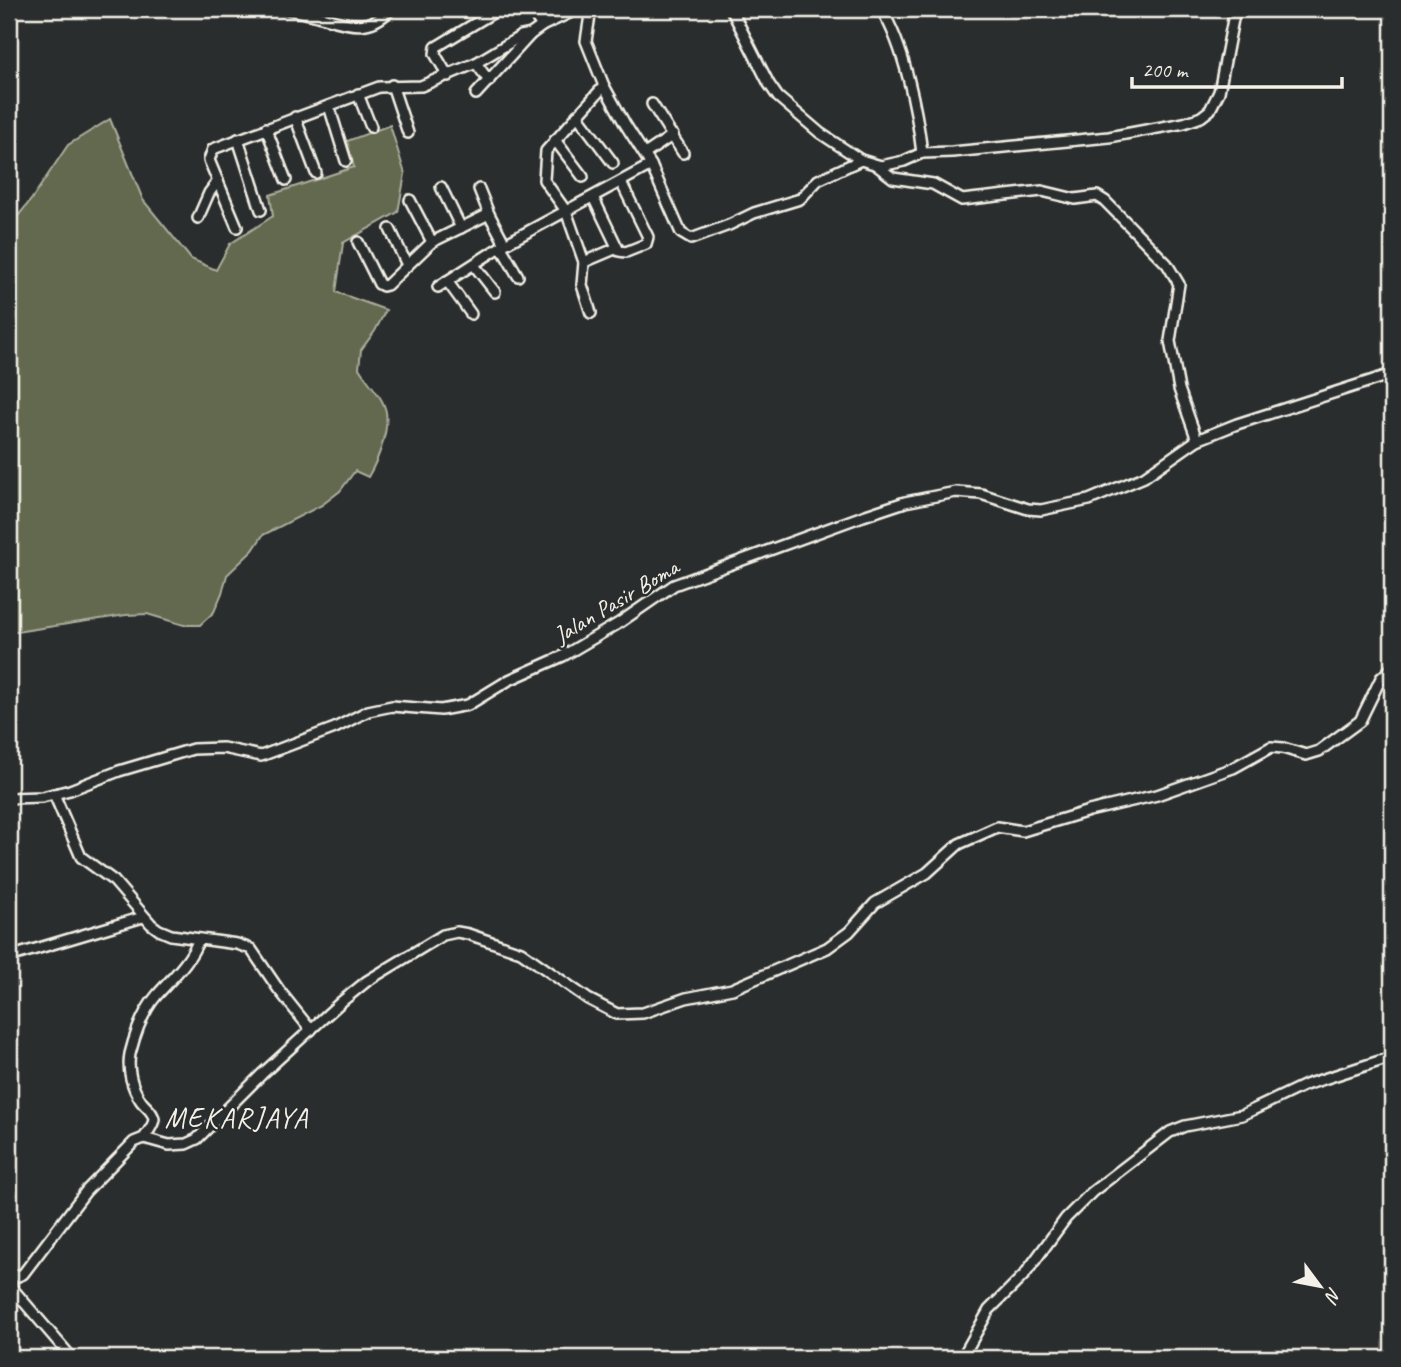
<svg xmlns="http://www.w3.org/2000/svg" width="1401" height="1367" font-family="Caveat,sans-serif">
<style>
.green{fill:#63694f;stroke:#acad9c;stroke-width:2}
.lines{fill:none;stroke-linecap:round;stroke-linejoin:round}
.minor-casing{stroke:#f4f1e8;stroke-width:14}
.minor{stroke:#2a2d2e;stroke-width:9}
.labels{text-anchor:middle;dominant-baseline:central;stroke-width:5;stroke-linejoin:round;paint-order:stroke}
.street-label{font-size:24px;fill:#f4f1e8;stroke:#2a2d2e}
.quarter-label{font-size:28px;letter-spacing:2px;fill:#f4f1e8;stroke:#2a2d2e}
</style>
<rect width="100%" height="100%" fill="#2a2d2e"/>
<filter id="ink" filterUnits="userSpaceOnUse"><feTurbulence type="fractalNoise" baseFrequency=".0143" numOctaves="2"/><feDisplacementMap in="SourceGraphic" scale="14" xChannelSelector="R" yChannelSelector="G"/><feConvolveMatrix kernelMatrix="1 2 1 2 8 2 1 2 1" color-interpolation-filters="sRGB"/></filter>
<g filter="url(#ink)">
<path class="green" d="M110,119L143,200L191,259L216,270L230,244L273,216L270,195L354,167L347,141L390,125L405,174L398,212L343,243L336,292L386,310L375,331L361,350L359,368C367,382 383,396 386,412C389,432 378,460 368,477L355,471L340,491L322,505L263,535L253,550L227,575L222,593L214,612L200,625H184L147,614L126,615L9,633V227L31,200L68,145Z"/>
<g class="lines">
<g class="minor-casing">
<g id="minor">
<path d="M287,9C300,12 312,14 325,18C351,26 371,31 391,9"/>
<path d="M530,9L542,26"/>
<path d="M591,9L586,41L604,86L625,124L651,165L681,233L691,239L729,225L754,213L800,199L818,180L861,160"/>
<path d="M731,9L769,84L778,97L820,133L861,160L881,166L904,161L922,153L952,152L1109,137L1184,123L1201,117L1210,110L1219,92L1235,9"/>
<path d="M881,9C904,45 917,110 922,153"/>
<path d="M476,63L489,81"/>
<path d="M448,76L435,54L436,47L499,9"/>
<path d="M392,85L408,133"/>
<path d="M358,94L371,127"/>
<path d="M476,94L531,34L542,26L578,9"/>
<path d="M652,104L683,153"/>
<path d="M329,106L346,161"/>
<path d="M577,115L613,163"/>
<path d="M295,117L316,173"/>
<path d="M266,128L286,180"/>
<path d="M238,139L261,210"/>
<path d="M555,140L583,177"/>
<path d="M645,154L673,135"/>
<path d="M876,165L893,178L933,184L962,200L1042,191L1075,199L1097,196L1105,201L1167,264L1179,284L1170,341L1179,389L1197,440"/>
<path d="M441,187L461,228"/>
<path d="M479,189L489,214"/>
<path d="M593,197L619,251L626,252L646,244L648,237L621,182"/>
<path d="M410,200L432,242"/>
<path d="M198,218L209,193L218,181"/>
<path d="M237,227L209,160L213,149L379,87L421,86L476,63L521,36L531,34"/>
<path d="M390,229L407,265"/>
<path d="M358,242L379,284L383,286L387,285L432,242L489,214L505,244"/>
<path d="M501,247L518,276"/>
<path d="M584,262L617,248"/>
<path d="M474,265L495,292"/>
<path d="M447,281L471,314"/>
<path d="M438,287L505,244L651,165"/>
<path d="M591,313L582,285L584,262L566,211L544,180L546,151L604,86"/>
<path d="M54,794L81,857L114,881L151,924L159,930L171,935L237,944L251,949L279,990L311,1030"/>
<path d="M9,798L42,797L70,790L119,771L193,749L223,748L261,756L335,728L368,711L392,706L441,710L468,705L509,680L563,656L619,623L674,585L863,516L905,502L956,492L981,494L1028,509L1041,510L1089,500L1144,477L1197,440L1237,424L1392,374"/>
<path d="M9,957L143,917"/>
<path d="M144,1138C147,1133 154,1125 154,1119C153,1111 145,1107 141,1101C132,1088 127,1070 130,1054C135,1034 143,1011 157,995C173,977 190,962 199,939"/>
<path d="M9,1274L18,1276L23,1274L86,1191L134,1142L144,1138L169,1145L186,1144L197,1139L262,1074L341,1002L367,981L443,935L457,932L468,934L521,952L588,999L617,1014L643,1013L686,998L732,989L827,948L849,932L875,903L927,873L959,844L997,827L1023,831L1089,811L1157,795L1233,768L1271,747L1283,748L1306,755L1319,751L1360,721L1381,678L1392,668"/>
<path d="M9,1274L12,1288L72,1358"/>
<path d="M962,1358L989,1310L1025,1274L1066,1218L1092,1192L1170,1132L1185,1126L1242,1115L1305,1085L1392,1057"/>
</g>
</g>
<use href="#minor" class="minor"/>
</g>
</g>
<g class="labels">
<g class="street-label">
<text transform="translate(616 601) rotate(-31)">Jalan Pasir Boma</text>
</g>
<g class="quarter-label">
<text x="237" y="1117">MEKARJAYA</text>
</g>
</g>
<rect width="1401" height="1367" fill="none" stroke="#2a2d2e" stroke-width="35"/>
<rect x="18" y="18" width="1366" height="1332" fill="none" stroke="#f4f1e8" stroke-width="2.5" filter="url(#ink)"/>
<g transform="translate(1320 1286) rotate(122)" stroke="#2a2d2e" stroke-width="5" paint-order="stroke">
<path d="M0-5L12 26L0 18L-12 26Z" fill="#f4f1e8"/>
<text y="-10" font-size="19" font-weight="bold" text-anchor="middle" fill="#f4f1e8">N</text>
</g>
<path d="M1132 77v10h210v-10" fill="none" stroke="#f4f1e8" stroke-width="3.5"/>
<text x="1142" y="77" font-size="21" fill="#f4f1e8" stroke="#2a2d2e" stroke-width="5" paint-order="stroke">200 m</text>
</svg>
